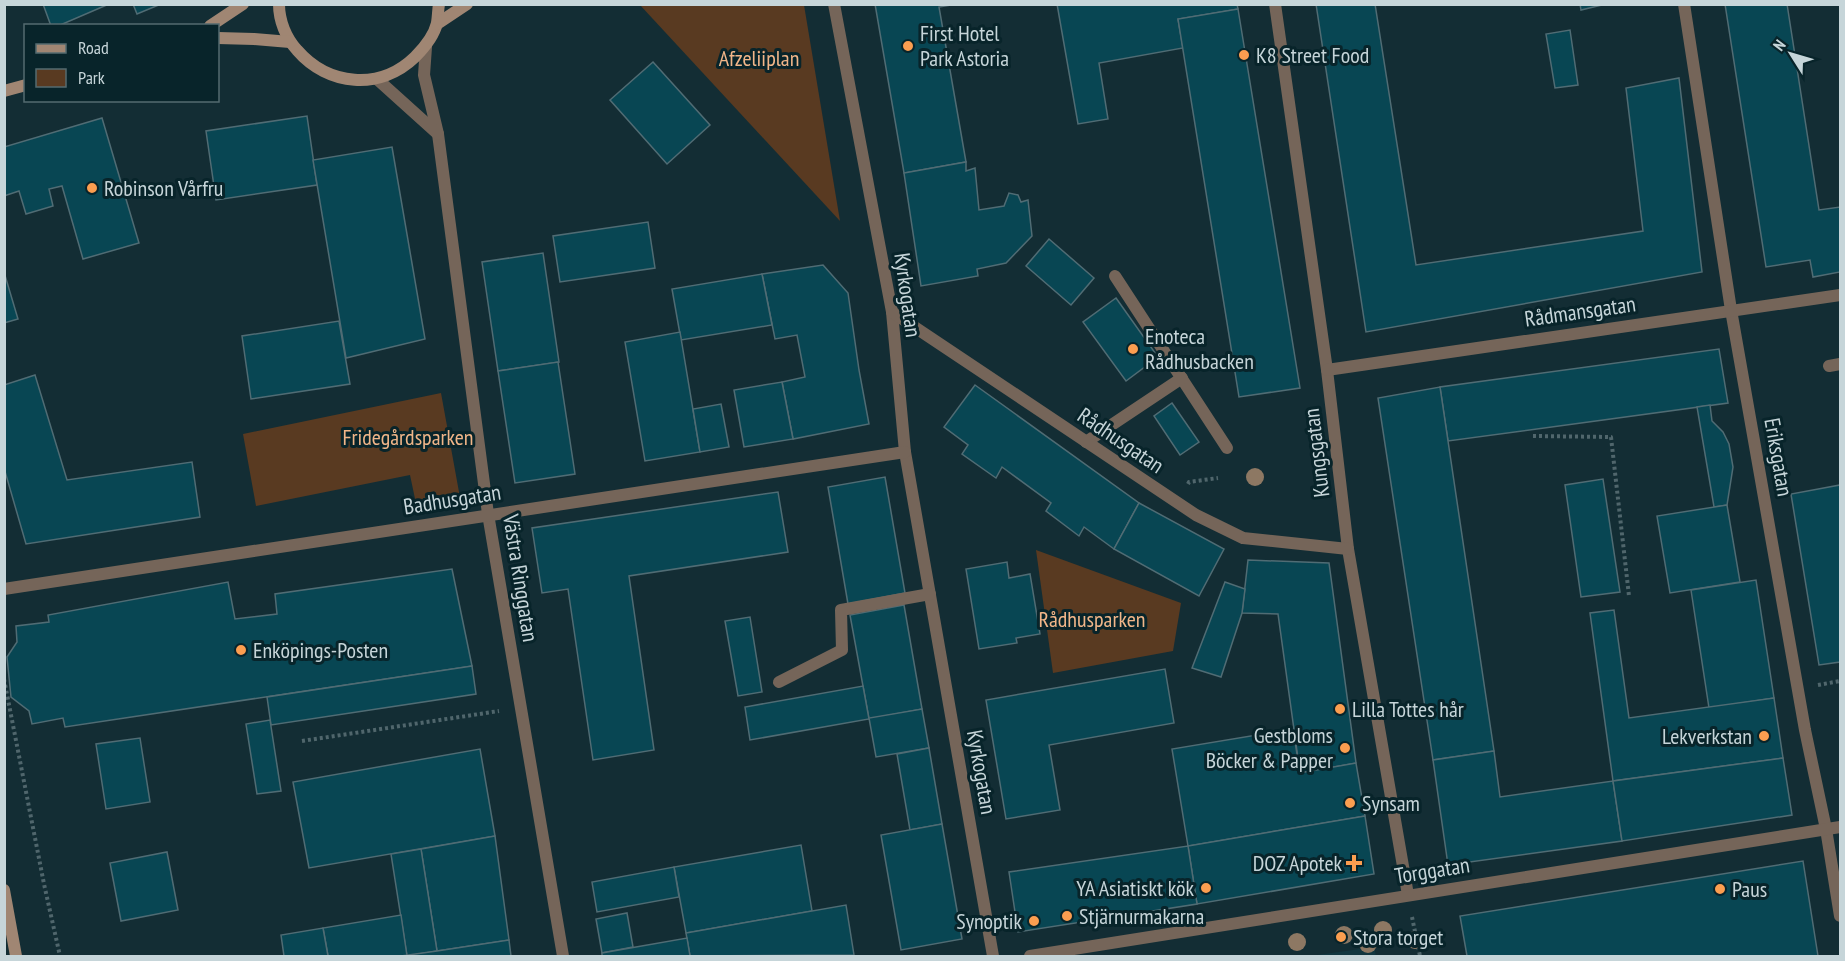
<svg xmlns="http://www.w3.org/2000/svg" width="1845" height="961" font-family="'PT Sans Narrow',sans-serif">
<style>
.built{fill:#123740}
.park{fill:#593a21}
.building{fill:#084653;stroke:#506c74;stroke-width:1.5}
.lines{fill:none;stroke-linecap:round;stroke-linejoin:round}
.path{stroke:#50666c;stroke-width:4;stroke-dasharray:3 3;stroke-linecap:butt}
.lane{stroke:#756559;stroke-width:12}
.street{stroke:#756559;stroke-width:12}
.secondary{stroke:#a08673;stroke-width:12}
.tree{fill:#8d7863}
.poi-dot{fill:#fb9e50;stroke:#08242a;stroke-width:2}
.labels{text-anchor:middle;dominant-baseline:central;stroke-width:6;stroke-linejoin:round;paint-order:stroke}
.poi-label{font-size:22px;fill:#c6d5d9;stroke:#08242a;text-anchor:start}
.park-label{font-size:22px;fill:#f1b689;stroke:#08242a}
.street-label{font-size:22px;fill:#c6d5d9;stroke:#08242a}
</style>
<rect width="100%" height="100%" fill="#132d34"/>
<path class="built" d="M1374,947L1376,956H1310Z"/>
<g class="park">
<path d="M640,5H804L840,221Z"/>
<path d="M441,393L461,503L418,513L410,475L256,506L243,434Z"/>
<path d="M1036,550L1181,603L1173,651L1053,673Z"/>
</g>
<g class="building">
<path d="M43,4H109L58,26H51Z"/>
<path d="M133,4H161L137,14Z"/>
<path d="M875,4H957L939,7L966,162L904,173Z"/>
<path d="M1057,4H1237L1238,9L1178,19L1183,48L1099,63L1108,119L1078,124Z"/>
<path d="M1316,4H1375L1416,265L1643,231L1626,88L1679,78L1702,272L1366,332Z"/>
<path d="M1580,4H1606L1581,10Z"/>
<path d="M1725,4H1787L1819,210L1840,207V272L1813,277L1810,260L1766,267Z"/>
<path d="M1238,9L1300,388L1239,397L1178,19Z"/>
<path d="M1570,30L1578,85L1555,88L1546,34Z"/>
<path d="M653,62L710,125L667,164L610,100Z"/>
<path d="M307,116L317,185L216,200L206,131Z"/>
<path d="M102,118L139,243L83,259L62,186L49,189L53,206L26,214L19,191L4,196V147Z"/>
<path d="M392,147L425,339L346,358L313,160Z"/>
<path d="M966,162V171L975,168L979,210L1004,206L1009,193L1018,195L1021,202L1028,200L1032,236L1006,263L977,269L978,276L921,286L904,173Z"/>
<path d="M648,222L655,268L560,282L553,236Z"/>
<path d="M1049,239L1094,278L1071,305L1026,266Z"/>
<path d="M543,253L559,362L498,371L482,262Z"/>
<path d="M823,265L848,293L859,370L869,424L793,439L782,382L805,377L797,335L775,339L762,274Z"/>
<path d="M4,272L18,319L4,323Z"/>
<path d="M762,274L772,325L681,340L672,289Z"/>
<path d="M1116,298L1158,357L1126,381L1083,322Z"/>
<path d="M339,321L350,384L251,399L242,336Z"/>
<path d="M680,332L700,452L645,461L625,342Z"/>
<path d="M1719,349L1728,403L1448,441L1440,387Z"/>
<path d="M558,362L575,474L515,483L498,371Z"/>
<path d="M35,375L67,480L192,462L200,517L26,544L4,468V385Z"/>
<path d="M782,382L793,439L744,447L734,390Z"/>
<path d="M975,385L1139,503L1114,549L1084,527L1079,536L1046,511L1051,503L1002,467L996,478L962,454L968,445L944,427Z"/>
<path d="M1440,387L1494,751L1433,760L1378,398Z"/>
<path d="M1172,403L1199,442L1180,455L1154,416Z"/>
<path d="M721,404L729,447L700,452L693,409Z"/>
<path d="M1710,405L1712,421L1723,432L1729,444L1733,467L1727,505L1714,507L1697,407Z"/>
<path d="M885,477L905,593L848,604L828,487Z"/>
<path d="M1603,479L1620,592L1581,597L1565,485Z"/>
<path d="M1840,485V662L1819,665L1791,494Z"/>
<path d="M778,492L788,552L629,576L654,750L593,760L568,589L542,593L532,528Z"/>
<path d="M1139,503L1224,549L1199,596L1114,549Z"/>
<path d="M1727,505L1740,582L1670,593L1657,516Z"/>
<path d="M1248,560L1329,563L1356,763L1300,773L1278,614L1242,613Z"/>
<path d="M1007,562L1009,578L1030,574L1040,634L1016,638L1017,643L979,649L966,569Z"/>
<path d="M452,569L472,666L65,727L63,718L32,724L29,711L11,697L7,657L17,642L16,626L49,622L48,615L228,582L235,619L277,614L275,594Z"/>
<path d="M1756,580L1774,698L1709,708L1691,590Z"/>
<path d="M1225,582L1245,589L1242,613L1221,677L1192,668Z"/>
<path d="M904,605L922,709L869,719L850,615Z"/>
<path d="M1614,610L1629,718L1774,698L1783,758L1613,781L1590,613Z"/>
<path d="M750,617L762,692L738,696L725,621Z"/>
<path d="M472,666L476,694L271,725L267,697Z"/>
<path d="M1165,669L1174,723L1049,745L1060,810L1006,819L986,700Z"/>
<path d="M863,686L869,719L750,740L745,707Z"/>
<path d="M922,709L929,748L876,757L869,718Z"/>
<path d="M270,720L281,791L257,794L246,724Z"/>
<path d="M1293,729L1300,773L1356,763L1365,816L1188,846L1172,749Z"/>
<path d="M140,738L150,802L106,809L96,744Z"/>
<path d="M929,748L942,824L910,830L897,754Z"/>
<path d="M480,749L495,836L309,868L293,782Z"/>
<path d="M1494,751L1500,797L1613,781L1622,841L1448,865L1433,760Z"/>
<path d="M1783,758L1792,815L1622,841L1613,781Z"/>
<path d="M1365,816L1374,874L1197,904L1188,846Z"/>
<path d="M942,824L962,939L901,950L881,835Z"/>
<path d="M495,836L509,940L437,951L421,849Z"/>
<path d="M801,845L812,911L686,933L674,867Z"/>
<path d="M1188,846L1197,904L1018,932L1009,872Z"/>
<path d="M421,849L437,951L407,956L391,854Z"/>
<path d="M167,852L178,910L121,921L110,863Z"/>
<path d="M1803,861L1818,956H1467L1460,916Z"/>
<path d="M674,867L679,897L597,912L592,882Z"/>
<path d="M846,905L854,955L690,956L686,933Z"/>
<path d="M627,913L633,947L602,953L596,919Z"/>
<path d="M401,915L407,956H328L323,928Z"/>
<path d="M323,928L328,956H284L281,935Z"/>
<path d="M687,938L690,956H602V953Z"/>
<path d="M509,940L511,956H401L437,951Z"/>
</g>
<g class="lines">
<g class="path">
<path d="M1533,436L1611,437L1629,596"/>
<path d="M1188,484L1189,482L1218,478"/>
<path d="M4,679L44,884L60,956"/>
<path d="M1818,685L1840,681"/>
<path d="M302,741L499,711"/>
<path d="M1412,917L1420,956"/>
</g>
<g class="lane">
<path d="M1115,276L1227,448"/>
<path d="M1829,366L1840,364"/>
<path d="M1086,442L1182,378"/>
</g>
<g class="street">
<path d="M834,4L892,312L905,452L993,956"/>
<path d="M1275,4L1327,370L1348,549L1408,895"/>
<path d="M1684,4L1731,310L1805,730L1826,829L1840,916"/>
<path d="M426,47L424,75L438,134L488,514L563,956"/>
<path d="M377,79L438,134"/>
<path d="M892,312L1196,515L1243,538L1348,549"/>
<path d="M1327,370L1840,295"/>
<path d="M4,589L905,452"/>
<path d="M779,682L842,650L841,610L930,594"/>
<path d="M1030,956L1840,827"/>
</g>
<g class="secondary">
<path d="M279,4C279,21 286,38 297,50C328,86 380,91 415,57C424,48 434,36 437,23C438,17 438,10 439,4"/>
<path d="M437,24L467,4"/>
<path d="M210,26L243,4"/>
<path d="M218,38L254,39L290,42"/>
<path d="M4,91L26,85"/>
<path d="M4,890L16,956"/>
</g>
</g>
<g class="tree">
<circle cx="1255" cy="477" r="9"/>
<circle cx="1383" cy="930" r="9"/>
<circle cx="1344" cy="935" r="9"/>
<circle cx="1415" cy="940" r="9"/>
<circle cx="1297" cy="942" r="9"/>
<circle cx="1368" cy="944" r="9"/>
</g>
<g class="poi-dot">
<circle cx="908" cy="46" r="6"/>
<circle cx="1244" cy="55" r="6"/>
<circle cx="92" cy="188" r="6"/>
<circle cx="1133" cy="349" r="6"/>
<circle cx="241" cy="650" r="6"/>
<circle cx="1340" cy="709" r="6"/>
<circle cx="1764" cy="736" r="6"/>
<circle cx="1345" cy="748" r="6"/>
<circle cx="1350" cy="803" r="6"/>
<path d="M1351 854h6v6h6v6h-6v6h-6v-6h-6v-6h6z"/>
<circle cx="1206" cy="888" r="6"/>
<circle cx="1720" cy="889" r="6"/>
<circle cx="1067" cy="916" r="6"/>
<circle cx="1034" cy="921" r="6"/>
<circle cx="1341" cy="937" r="6"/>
</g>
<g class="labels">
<g class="poi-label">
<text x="920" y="33">First Hotel<tspan x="920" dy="25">Park Astoria</tspan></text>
<text x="1256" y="55">K8 Street Food</text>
<text x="104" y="188">Robinson Vårfru</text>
<text x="1145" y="336">Enoteca<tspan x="1145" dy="25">Rådhusbacken</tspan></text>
<text x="253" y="650">Enköpings-Posten</text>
<text x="1352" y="709">Lilla Tottes hår</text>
<text x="1333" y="735" text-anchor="end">Gestbloms<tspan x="1333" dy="25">Böcker &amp; Papper</tspan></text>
<text x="1752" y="736" text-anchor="end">Lekverkstan</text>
<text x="1362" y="803">Synsam</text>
<text x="1342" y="863" text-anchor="end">DOZ Apotek</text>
<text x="1194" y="888" text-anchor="end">YA Asiatiskt kök</text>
<text x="1732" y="889">Paus</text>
<text x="1079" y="916">Stjärnurmakarna</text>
<text x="1022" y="921" text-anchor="end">Synoptik</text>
<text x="1353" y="937">Stora torget</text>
</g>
<g class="park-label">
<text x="759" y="58">Afzeliiplan</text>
<text x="408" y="437">Fridegårdsparken</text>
<text x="1092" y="619">Rådhusparken</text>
</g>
<g class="street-label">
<text transform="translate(908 295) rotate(82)">Kyrkogatan</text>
<text transform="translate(1580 311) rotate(-8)">Rådmansgatan</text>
<text transform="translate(1121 440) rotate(34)">Rådhusgatan</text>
<text transform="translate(1316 453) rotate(-97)">Kungsgatan</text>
<text transform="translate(1779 457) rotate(80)">Eriksgatan</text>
<text transform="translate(452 499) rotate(-9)">Badhusgatan</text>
<text transform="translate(521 578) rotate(81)">Västra Ringgatan</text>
<text transform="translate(982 772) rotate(80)">Kyrkogatan</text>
<text transform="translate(1432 870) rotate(-9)">Torggatan</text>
</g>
</g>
<rect width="1845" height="961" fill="none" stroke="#c6d5d9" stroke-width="12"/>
<rect x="24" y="24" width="195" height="78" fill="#08242a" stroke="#546b70" stroke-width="1.5"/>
<rect x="36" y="44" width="30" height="9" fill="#a08673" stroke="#546b70" stroke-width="1.5"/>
<text x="78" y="54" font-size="18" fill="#c6d5d9">Road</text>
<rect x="36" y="69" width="30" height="18" fill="#593a21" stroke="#546b70" stroke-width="1.5"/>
<text x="78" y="84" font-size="18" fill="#c6d5d9">Park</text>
<g transform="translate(1791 54) rotate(307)" stroke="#08242a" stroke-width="4.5" paint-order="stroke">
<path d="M0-4.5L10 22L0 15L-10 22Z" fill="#c6d5d9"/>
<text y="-9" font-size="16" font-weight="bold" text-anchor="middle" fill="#c6d5d9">N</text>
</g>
</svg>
